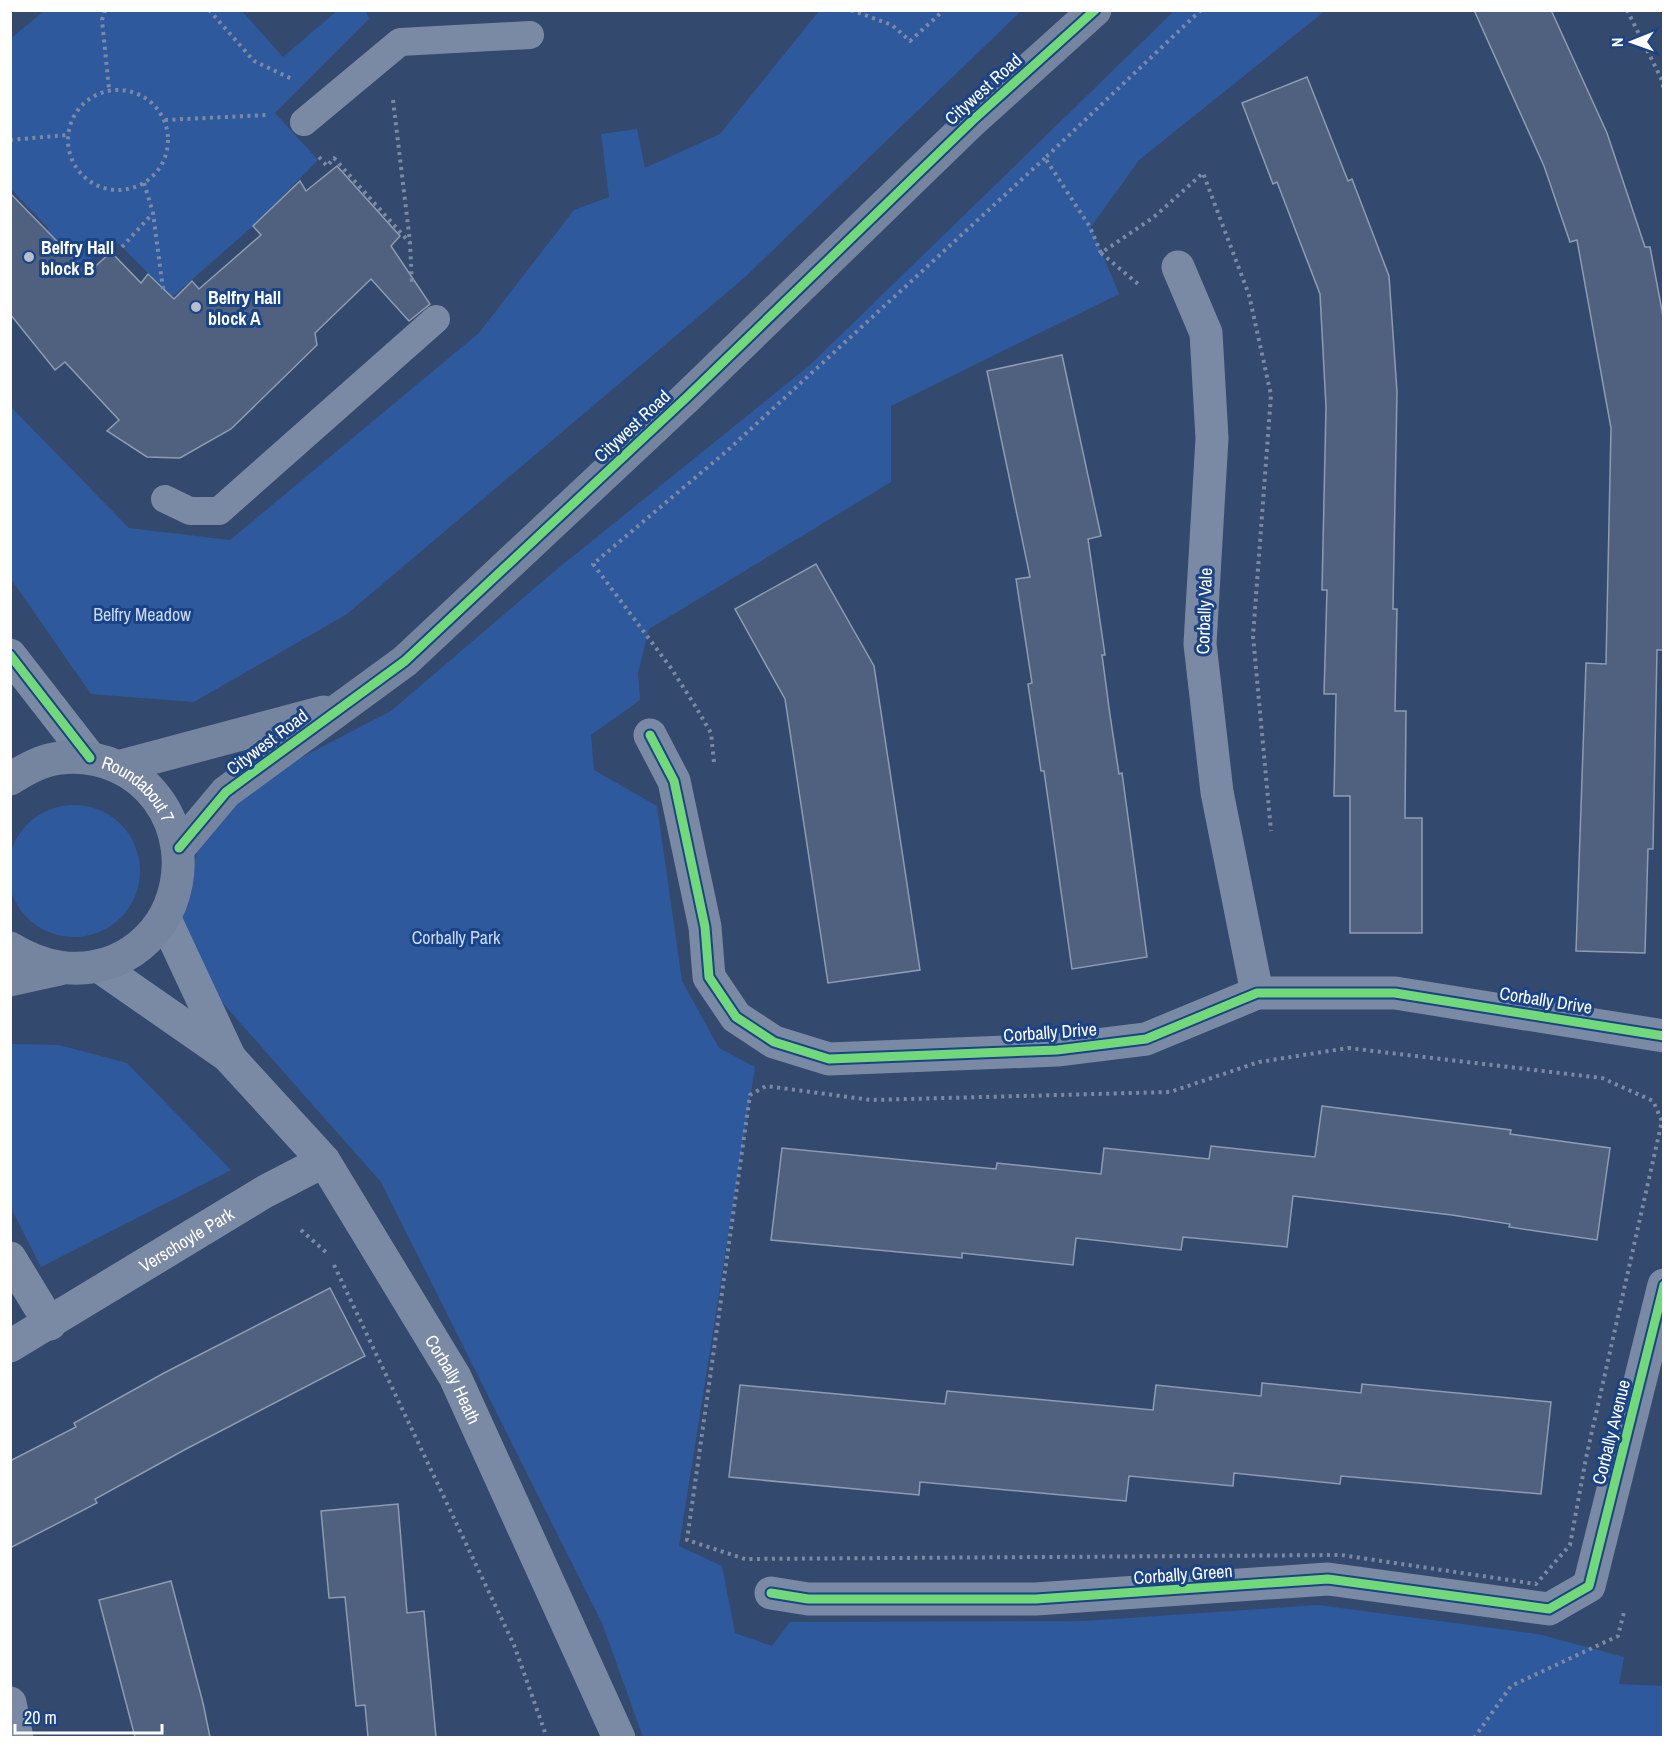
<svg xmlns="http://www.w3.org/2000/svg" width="1674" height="1748" font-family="'Archivo Narrow',sans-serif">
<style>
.green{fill:#2f599d}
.building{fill:#50617f;stroke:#8e9cb2;stroke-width:1.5}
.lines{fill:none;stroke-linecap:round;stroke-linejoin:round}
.path{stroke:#7b8aa4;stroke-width:4;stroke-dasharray:3 4.5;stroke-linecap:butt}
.lane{stroke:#7b8aa4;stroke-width:28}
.street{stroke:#7b8aa4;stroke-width:33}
.secondary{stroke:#75859f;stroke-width:33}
.cycleway-casing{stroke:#1b4387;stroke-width:13}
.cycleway{stroke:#71d979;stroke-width:9}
.poi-dot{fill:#b8bfcc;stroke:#1b4387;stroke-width:2}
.labels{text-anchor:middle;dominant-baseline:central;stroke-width:6;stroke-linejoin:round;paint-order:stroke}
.street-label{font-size:18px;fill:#fff;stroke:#1b4387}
.poi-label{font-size:18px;font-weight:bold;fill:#fff;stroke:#1b4387;text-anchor:start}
.park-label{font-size:18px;fill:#c8dbf9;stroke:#1b4387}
</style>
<rect width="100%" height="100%" fill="#34496e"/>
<g class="green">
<path d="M44,11H242L283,57L337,11H366L369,19L275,113L318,160L253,226L172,297L118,243L66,273L36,241L49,229L11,189L10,39Z"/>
<path d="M819,11H1021L744,278L347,614L194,702L91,694L11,579V407L129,528L230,540L479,333L574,210L609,197L601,134L637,129L645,168L720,134Z"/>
<path d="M1174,11H1325L1139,160L1091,227L1119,294L891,406V482L649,629L638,673L640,700L591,735L594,770L657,806L682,981L719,1048L755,1067L679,1546L722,1566L735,1633L772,1646L790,1622L1084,1621L1318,1605L1538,1634L1624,1657L1619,1684L1663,1686V1737H643L602,1623L381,1182L211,990L180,926L200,839L256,781L391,711L556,570L810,365Z"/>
<circle cx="74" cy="871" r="66"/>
<path d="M11,1044L59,1045L127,1063L231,1170L41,1267L11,1208Z"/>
</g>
<g class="building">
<path d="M1474,10H1551L1607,133L1645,247H1650L1664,321V650H1657L1653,849H1648L1645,953L1576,951L1586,663L1606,664L1611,428L1577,240L1570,242L1544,166Z"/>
<path d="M1307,77L1348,181L1352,179L1389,276L1397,392L1393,609H1397L1395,711H1406L1405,818H1422V933H1350V796H1334L1336,694H1324L1327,590H1322L1326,407L1320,294L1277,182L1273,184L1242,103Z"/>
<path d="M337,166L400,236L391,246L430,304L409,321L371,279L315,333L317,345L231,429L180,458L147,457L107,431L119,420L65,362L55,370L10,314V193L88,273L111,252L141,283L148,274L174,299L192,281L199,289L261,235L253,226L300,181L306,191Z"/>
<path d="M1062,355L1101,536L1088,539L1105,655H1102L1110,715L1119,774L1122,773L1147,957L1072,969L1044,771H1041L1028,684L1032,683L1016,579L1030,577L987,371Z"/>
<path d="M816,564L874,666L920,970L828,983L785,699L735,609Z"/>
<path d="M1322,1106L1511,1130L1510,1134L1610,1148L1597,1240L1509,1227L1510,1224L1452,1215L1293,1196L1287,1247L1183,1237L1181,1250L1076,1238L1073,1265L962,1253V1258L771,1240L782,1148L996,1169L997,1163L1101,1174L1104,1148L1209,1159L1211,1146L1315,1157Z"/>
<path d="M330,1288L365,1356L186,1449L95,1499L97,1503L10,1548V1461L76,1427L74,1423L164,1373Z"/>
<path d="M1262,1383L1361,1393L1362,1384L1551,1402L1541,1494L1341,1476L1340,1484L1234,1473L1233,1486L1129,1476L1126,1501L920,1482L919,1495L729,1477L740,1385L945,1404L947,1391L1153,1410L1156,1385L1261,1396Z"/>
<path d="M398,1504L407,1613L424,1611L436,1737H368L365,1705L356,1706L345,1597L329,1598L321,1511Z"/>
<path d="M171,1581L203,1703L210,1737H135L99,1600Z"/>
</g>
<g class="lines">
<g class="path">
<path d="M105,10L102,20L109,89"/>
<path d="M209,10L254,61L292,79"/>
<path d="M851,10L892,25L910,41L944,10"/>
<path d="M1201,10L1045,158L1090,227L1101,253L1154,217L1203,173L1249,295L1271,395L1253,636L1271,831"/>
<path d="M1627,10L1661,78L1664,90"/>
<circle cx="118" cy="140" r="50"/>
<path d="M393,100L410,242"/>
<path d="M165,120L266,115"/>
<path d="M10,140L67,135"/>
<path d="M319,157L327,166L334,158L410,243L412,285"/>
<path d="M144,183L153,213L163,289"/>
<path d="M122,247L153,213"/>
<path d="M1101,253L1138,284"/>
<path d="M714,762L711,733L694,704L671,668L593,564L728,450L1045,158"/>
<path d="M1348,1048L1602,1078L1653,1101L1662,1121L1586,1458L1570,1545L1536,1584L1341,1555L745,1559L687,1540L750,1095L766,1086L871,1100L1170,1092L1259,1062Z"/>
<path d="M301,1230L328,1254"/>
<path d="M334,1265L514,1645L547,1738"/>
<path d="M1474,1738L1511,1686L1618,1636L1624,1612"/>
</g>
<g class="lane">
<path d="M304,122L400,42L530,35"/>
<path d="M165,499L190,511H219L436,319"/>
</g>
<g class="street">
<path d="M1178,267L1206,333L1212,438L1200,644L1217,792L1257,993"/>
<path d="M10,655L90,758"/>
<path d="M650,735L674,781L705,927L709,977L736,1017L774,1042L829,1059L1057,1050L1146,1039L1257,993H1395L1664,1036"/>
<path d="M165,919L228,1054"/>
<path id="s1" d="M100,967L228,1056L324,1161L455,1377L619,1738"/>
<path d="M10,1258L50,1324"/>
<path id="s2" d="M10,1346L266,1191L324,1161"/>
<path d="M771,1593L808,1599H1036L1328,1579L1549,1609L1589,1586L1664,1285"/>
<path d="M10,1703L17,1738"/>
</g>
<g class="secondary">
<path d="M118,767L324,712"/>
<path id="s3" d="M10,779C26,769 42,760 60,758C144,749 200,829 170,905C160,930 139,951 114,961C77,975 43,968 10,948"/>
<path d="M179,848L226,792L405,661L687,397L973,120L1095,10"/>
<path d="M10,980L60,969"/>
</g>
<g class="cycleway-casing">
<g id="cycleway">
<path d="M10,655L90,758"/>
<path d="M650,735L674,781L705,927L709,977L736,1017L774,1042L829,1059L1057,1050L1146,1039L1257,993H1395L1664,1036"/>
<path d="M179,848L226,792L405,661L687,397L973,120L1095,10"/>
<path d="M771,1593L808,1599H1036L1328,1579L1549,1609L1589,1586L1664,1285"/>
</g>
</g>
<use href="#cycleway" class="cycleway"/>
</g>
<g class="poi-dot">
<circle cx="29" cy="257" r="6"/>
<circle cx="196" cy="307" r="6"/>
</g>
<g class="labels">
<g class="street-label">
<text transform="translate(983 89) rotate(-42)">Citywest Road</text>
<text transform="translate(632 426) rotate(-43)">Citywest Road</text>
<text transform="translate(1204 611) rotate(-88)">Corbally Vale</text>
<text transform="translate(267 742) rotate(-37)">Citywest Road</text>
<text stroke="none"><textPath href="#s3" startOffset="144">Roundabout 7</textPath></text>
<text transform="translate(1546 1000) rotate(9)">Corbally Drive</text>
<text transform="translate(1050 1032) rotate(-4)">Corbally Drive</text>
<text stroke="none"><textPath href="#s2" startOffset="206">Verschoyle Park</textPath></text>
<text stroke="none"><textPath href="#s1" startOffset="552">Corbally Heath</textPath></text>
<text transform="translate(1611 1432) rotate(-76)">Corbally Avenue</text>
<text transform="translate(1183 1574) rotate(-4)">Corbally Green</text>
</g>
<g class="poi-label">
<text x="41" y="247">Belfry Hall<tspan x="41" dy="21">block B</tspan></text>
<text x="208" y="297">Belfry Hall<tspan x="208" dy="21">block A</tspan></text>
</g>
<g class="park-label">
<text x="142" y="614">Belfry Meadow</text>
<text x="456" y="937">Corbally Park</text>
</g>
</g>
<rect width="1674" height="1748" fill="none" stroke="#ffffff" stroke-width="24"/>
<g transform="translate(1632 42) rotate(269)" stroke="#1b4387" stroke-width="4.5" paint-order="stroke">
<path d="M0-4.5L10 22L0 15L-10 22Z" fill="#ffffff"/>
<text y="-9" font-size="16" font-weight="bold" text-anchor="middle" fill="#ffffff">N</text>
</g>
<path d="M15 1724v9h147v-9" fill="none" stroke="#ffffff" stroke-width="3"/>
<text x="24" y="1724" font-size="18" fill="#ffffff" stroke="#1b4387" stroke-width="4.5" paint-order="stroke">20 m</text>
</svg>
